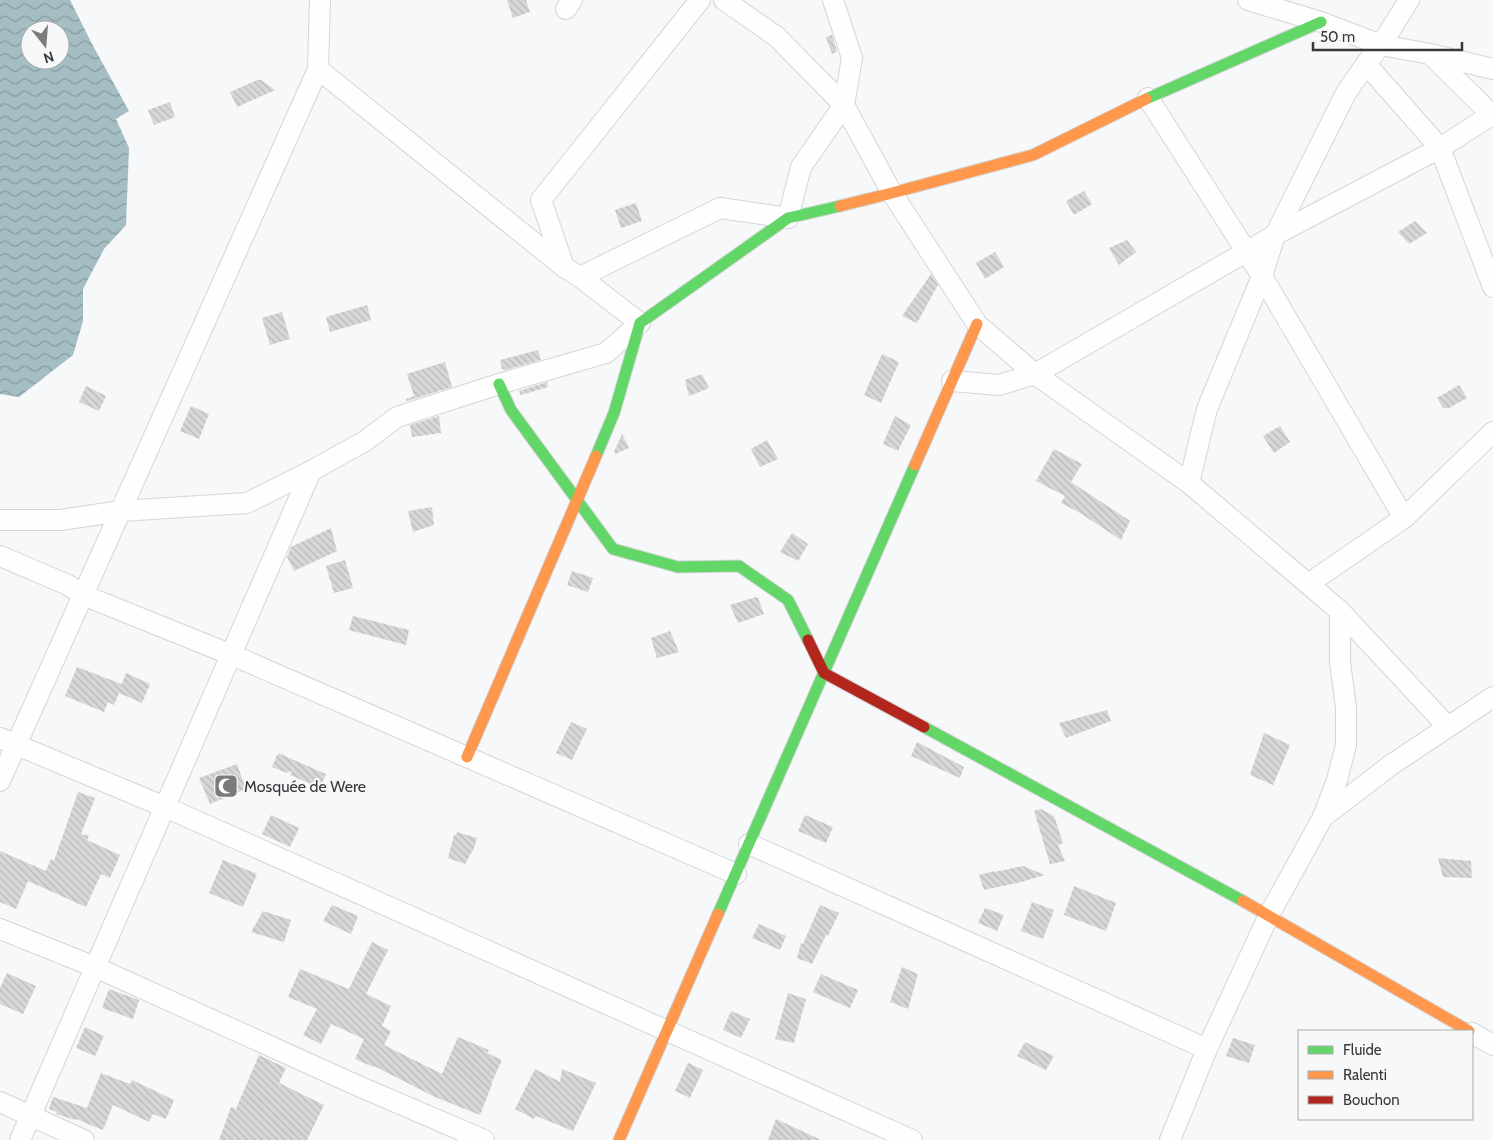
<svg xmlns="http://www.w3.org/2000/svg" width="1493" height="1140" font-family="Cabin,sans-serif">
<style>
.water{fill:url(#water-waves);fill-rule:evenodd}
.building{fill:url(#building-back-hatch)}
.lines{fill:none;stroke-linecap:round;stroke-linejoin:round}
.street-casing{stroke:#d4d5d6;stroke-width:22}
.fast-casing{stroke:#d4d5d6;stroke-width:13}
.slow-casing{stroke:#d4d5d6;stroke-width:13}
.jam-casing{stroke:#d4d5d6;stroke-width:13}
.street{stroke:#fefefe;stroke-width:20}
.fast{stroke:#63d668;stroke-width:11}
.slow{stroke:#ff974d;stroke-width:11}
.jam{stroke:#b3261e;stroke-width:11}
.labels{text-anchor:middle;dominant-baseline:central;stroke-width:4;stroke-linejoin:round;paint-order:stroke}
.poi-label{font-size:16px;fill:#373839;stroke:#f6f8fa;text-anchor:start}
</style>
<defs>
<pattern id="water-waves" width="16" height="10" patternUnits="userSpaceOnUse" patternTransform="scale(1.25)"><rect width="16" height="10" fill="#a5bec4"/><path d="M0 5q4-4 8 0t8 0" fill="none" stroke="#879ba0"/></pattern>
<pattern id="building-back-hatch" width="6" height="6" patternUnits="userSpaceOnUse" patternTransform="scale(1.25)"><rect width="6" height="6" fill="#d7d7d7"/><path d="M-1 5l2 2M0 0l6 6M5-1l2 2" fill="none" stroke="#b9b9b9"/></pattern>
</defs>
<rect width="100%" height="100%" fill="#f7f8f9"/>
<path class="water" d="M0,0H70L92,44L129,111L116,119L129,148L126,225L104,249L83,289V321L73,355L19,397L0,394ZM30,30H60V60H30Z"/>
<g class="building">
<path d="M507,0H526L530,12L513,18Z"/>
<path d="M832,35L837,52L832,54L826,37Z"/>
<path d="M257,80H261L275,90L237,107L230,92Z"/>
<path d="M170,102L175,117L154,125L148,110Z"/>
<path d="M1084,191L1092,204L1074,215L1066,201Z"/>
<path d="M636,203L642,221L621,228L615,210Z"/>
<path d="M1415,221L1427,233L1409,244L1398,232Z"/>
<path d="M1127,240L1136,252L1119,265L1109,248Z"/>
<path d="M995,252L1004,267L985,279L976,263Z"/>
<path d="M931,274L938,285L917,323L902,316Z"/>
<path d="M367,305L371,320L330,332L326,317Z"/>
<path d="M282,312L290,339L270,345L262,318Z"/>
<path d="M538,350L541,360L505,370L502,369L500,360Z"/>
<path d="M882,354L899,362L881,403L864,395Z"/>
<path d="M445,362L452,387L407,401L406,399L414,396L407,374Z"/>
<path d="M702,374L709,388L689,396L685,380Z"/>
<path d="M547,382L548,387L521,395L519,391Z"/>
<path d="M1459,385L1467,398L1449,408H1443L1437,398Z"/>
<path d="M86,386L106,396L99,411L79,402Z"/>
<path d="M191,406L209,414L199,439L180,431Z"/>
<path d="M439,416L441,433L412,437L410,425Z"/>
<path d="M895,416L911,425L898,451L883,444Z"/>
<path d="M1280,426L1290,442L1274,453L1263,436Z"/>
<path d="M622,434L629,448L615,454L614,452Z"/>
<path d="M767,440L778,459L760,467L751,449Z"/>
<path d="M1054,449L1082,464L1071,482L1130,521L1121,540L1080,513L1061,503L1065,496L1036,481Z"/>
<path d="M432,507L434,525L413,532L408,511Z"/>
<path d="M331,528L337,551L294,571L287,557L291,547Z"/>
<path d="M792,533L808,544L798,561L780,552Z"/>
<path d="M345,560L353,588L334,593L326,566Z"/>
<path d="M572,571L593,578L588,592L567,585Z"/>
<path d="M756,597L758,598L764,614L738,623L730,605Z"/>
<path d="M353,616L409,630L406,645L349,630Z"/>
<path d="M670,631L679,652L657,658L651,638Z"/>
<path d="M77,667L122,684L126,673L150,684L142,703L119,693L114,705L108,702L104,712L65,696Z"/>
<path d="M1107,710L1111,721L1066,738L1059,723Z"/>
<path d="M571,722L587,729L572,760L556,753Z"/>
<path d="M1264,733L1290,745L1273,785L1250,775Z"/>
<path d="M917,742L964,767L960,778L911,756Z"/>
<path d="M278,753L326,774L320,788L290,775L292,771L287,773L272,767Z"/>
<path d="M237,764L246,789L210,804L199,778Z"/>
<path d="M78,792L95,798L81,834L89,836L87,840L120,855L110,878L101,874L86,907L28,881L16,909L0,902V851L46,871L51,859L54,861Z"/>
<path d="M1041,809L1054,816L1063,843L1058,845L1065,861L1050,864L1034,811Z"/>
<path d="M271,815L299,828L290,847L262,834Z"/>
<path d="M805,815L833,827L826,843L798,831Z"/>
<path d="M457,832L477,838L474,848L465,864L448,858L454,835H456Z"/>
<path d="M1438,858L1471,861L1472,878L1443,877Z"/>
<path d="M223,860L257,874L243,907L209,893Z"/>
<path d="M1023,866L1045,875L1021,882L984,890L979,875L994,871V872Z"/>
<path d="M1074,886L1116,903L1106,931L1064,915Z"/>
<path d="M1032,902L1054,910L1043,939L1021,931Z"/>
<path d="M332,905L358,916L351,934L323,921Z"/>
<path d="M820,905L839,913L828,936L826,935L812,964L797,958L801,943L803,944Z"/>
<path d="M985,908L1004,915L997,931L978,923Z"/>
<path d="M263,911L291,920L284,942L251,932Z"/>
<path d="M759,924L786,936L780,950L752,938Z"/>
<path d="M372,942L388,950L366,994L391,1006L382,1026L391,1031L384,1045L442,1074L458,1037L489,1050L487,1053L502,1060L491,1084H492L480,1115L435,1097L374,1066L373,1067L355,1059L364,1039L331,1024L321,1044L303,1035L317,1009L288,997L300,969L349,989Z"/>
<path d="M902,967L918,974L908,1009L890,1002Z"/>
<path d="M7,973L36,986L23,1014L0,1004V988Z"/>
<path d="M821,974L858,990L850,1008L813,992Z"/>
<path d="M109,989L139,1000L133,1019L102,1008Z"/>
<path d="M788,993L806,999L794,1043L775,1039Z"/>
<path d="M731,1011L750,1019L741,1038L723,1030Z"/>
<path d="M85,1027L104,1036L95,1056L76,1048Z"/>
<path d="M1233,1038L1255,1045L1249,1063L1226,1056Z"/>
<path d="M1025,1042L1054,1056L1046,1070L1017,1056Z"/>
<path d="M259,1055L286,1068L279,1083L324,1105L307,1140H219L231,1107L236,1109Z"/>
<path d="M688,1063L703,1070L690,1098L675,1091Z"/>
<path d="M535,1069L560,1082L562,1069L596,1083L573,1131L536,1116L534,1119L515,1109Z"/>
<path d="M101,1073L130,1084L132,1080L174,1100L166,1119L153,1114L149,1122L113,1105L103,1130L76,1119L75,1120L56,1114L57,1112L49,1109L53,1097L87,1108Z"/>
<path d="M776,1119L821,1140H768Z"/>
</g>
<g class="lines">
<g class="street-casing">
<g id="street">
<path d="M724,0L777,37L844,105L892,193L977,324L1035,374L1189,483L1308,584L1340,611L1447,726"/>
<path d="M1248,0L1321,22L1381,45L1430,54L1493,69"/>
<path d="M566,9L572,0"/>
<path d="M1430,54L1493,116"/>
<path d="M1366,64L1440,148L1493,287"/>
<path d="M1148,98L1262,276L1404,518"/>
<path d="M564,267L541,200L700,0"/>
<path d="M580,277L720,208L788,218L801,167L844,105L852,58L833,0"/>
<path d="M952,381L999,385L1035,374L1275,235L1440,148L1493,114"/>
<path d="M1189,483L1207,409L1262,276L1275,235L1346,93L1366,64L1381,45L1409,0"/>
<path d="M0,520H60L121,511L247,503L311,471L365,441L397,417L499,384L606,353L640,323L580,277L564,267L318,69"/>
<path d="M0,556L68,585L83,595L232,655L736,874"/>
<path d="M1308,584L1404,518L1493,432"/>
<path d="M0,738L165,807L912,1140"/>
<path d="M0,781L318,69L320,0"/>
<path d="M1323,817L1337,780L1346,745V708L1340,662V611"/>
<path d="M749,844L1207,1049"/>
<path d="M0,929L95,967L356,1085L484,1140"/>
<path d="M1472,1033L1493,1045"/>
<path d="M0,1102L84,1140"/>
<path d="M20,1140L311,471"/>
<path d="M1170,1140L1207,1049L1269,915L1323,817L1391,765L1493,697"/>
</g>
</g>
<g class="fast-casing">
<g id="fast">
<path d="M1146,99L1321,22"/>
<path d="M499,384L511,410L613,549L678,567L739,566L788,600L808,640"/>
<path d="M596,456L614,413L640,323L788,218L840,206"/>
<path d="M924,727L1243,901"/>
<path d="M718,914L915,465"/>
</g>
</g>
<g class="slow-casing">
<g id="slow">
<path d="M840,206L892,193L1033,155L1146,99"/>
<path d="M915,465L977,324"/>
<path d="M467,757L596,456"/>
<path d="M1243,901L1469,1031"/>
<path d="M619,1140L718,914"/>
</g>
</g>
<g class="jam-casing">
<path id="jam" d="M808,640L824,673L924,727"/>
</g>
<use href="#street" class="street"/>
<use href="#fast" class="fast"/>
<use href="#slow" class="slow"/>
<use href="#jam" class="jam"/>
</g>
<defs>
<g id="mosque-square" transform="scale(1.25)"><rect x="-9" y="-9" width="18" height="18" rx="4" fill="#7a7b7c" stroke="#f6f8fa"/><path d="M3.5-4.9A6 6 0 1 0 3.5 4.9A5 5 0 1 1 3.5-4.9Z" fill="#fff"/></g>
</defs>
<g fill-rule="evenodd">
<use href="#mosque-square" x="226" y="786"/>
</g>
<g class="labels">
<g class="poi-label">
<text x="244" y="786">Mosquée de Were</text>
</g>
</g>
<rect x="1298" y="1030" width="175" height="90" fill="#f6f8fa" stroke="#aaabad"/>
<rect x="1308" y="1046" width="25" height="8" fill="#63d668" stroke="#aaabad"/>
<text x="1343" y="1055" font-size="15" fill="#373839">Fluide</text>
<rect x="1308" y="1071" width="25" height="8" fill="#ff974d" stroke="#aaabad"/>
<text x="1343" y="1080" font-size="15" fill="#373839">Ralenti</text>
<rect x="1308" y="1096" width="25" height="8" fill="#b3261e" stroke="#aaabad"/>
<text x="1343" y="1105" font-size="15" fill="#373839">Bouchon</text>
<g transform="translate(45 45) rotate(163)"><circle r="24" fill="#f6f8fa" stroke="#aaabad"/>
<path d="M0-4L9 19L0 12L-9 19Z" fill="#7a7b7c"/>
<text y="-8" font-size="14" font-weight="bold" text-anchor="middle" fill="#373839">N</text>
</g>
<path d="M1313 42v8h149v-8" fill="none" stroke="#373839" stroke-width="2.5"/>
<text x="1320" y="42" font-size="15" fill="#373839" stroke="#f6f8fa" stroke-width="4" paint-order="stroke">50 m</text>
</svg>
